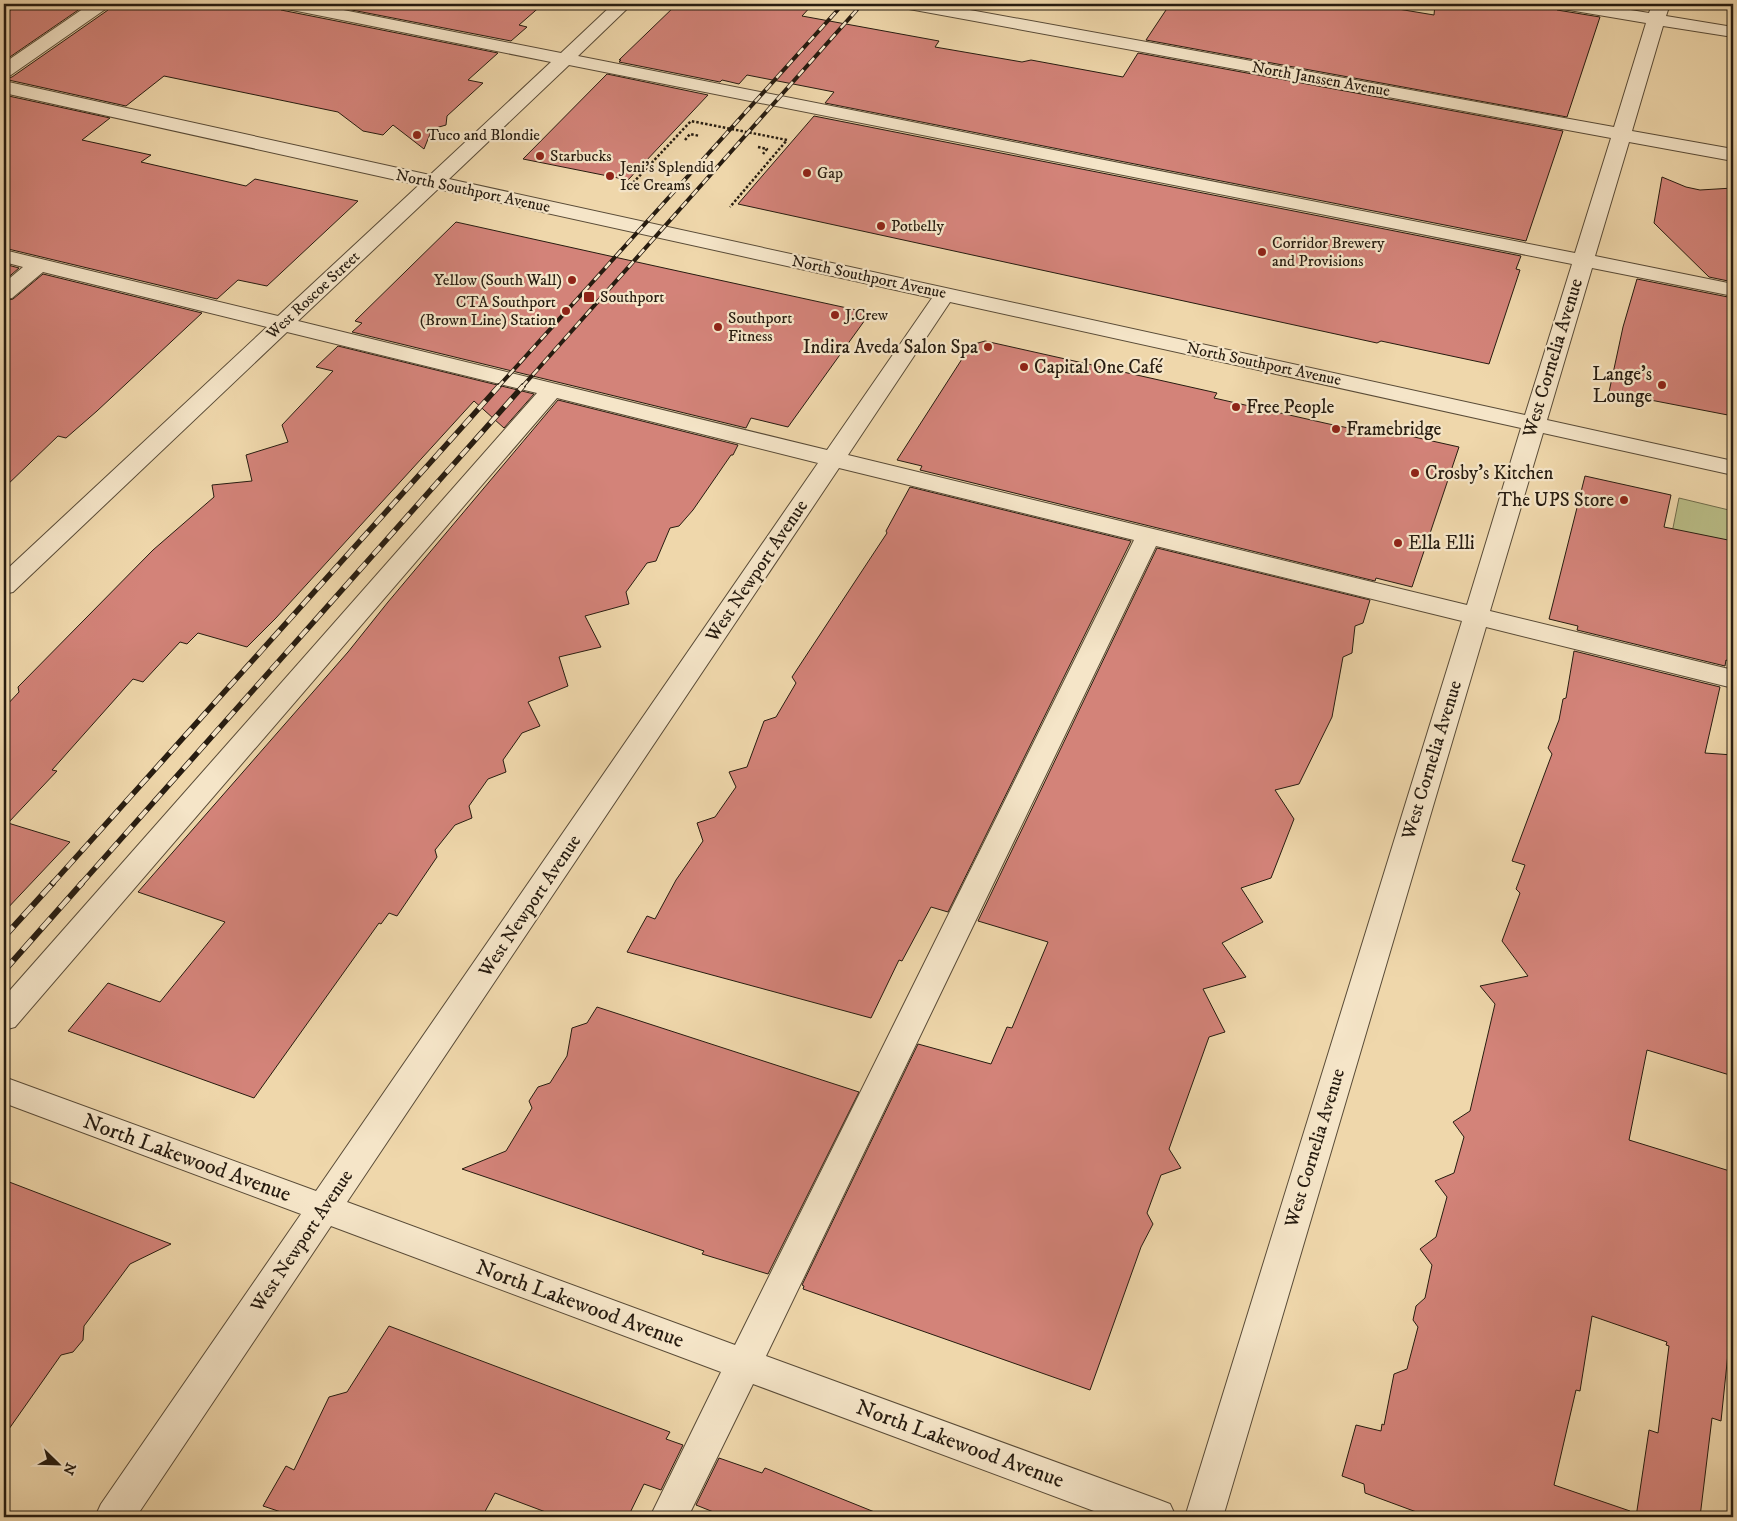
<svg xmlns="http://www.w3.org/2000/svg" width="1737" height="1521" font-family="'IM FELL DW Pica',serif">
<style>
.green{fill:#babe88;stroke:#706d4c}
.building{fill:#d38379;stroke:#271c10}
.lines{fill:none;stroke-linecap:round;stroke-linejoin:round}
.minor-casing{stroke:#594b37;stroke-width:2}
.path{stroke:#271c10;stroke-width:2.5;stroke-dasharray:2.5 2;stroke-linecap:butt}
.minor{fill:#f5e5c8;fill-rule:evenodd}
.rail-far2-casing{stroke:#271c10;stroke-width:4}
.rail-far1-casing{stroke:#271c10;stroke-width:5.5}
.rail-casing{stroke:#271c10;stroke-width:6}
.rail-far2{stroke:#f5e5c8;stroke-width:2.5;stroke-dasharray:8;stroke-linecap:butt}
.rail-far1{stroke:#f5e5c8;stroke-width:4;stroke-dasharray:11;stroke-linecap:butt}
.rail{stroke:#f5e5c8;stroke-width:4.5;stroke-dasharray:14;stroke-linecap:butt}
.poi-dot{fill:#8f2418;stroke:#f5e5c8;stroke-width:2}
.labels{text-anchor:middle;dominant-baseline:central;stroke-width:4.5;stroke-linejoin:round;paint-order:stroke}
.far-street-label{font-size:16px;fill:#271c10;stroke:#f5e5c8}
.far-poi-label{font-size:16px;fill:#271c10;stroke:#f5e5c8;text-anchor:start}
.poi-label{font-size:19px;fill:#271c10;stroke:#f5e5c8;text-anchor:start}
.street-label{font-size:19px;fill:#271c10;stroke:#f5e5c8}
.near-street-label{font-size:22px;fill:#271c10;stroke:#f5e5c8}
</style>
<rect width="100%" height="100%" fill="#efd7ab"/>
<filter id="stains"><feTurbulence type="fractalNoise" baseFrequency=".004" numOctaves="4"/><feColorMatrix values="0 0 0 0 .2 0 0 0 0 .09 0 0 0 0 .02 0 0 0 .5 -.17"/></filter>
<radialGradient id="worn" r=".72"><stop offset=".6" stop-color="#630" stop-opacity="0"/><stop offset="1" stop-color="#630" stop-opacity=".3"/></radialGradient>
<path class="green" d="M1679,498L1733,511V662L1650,642Z"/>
<g class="building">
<path d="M20,4H87L4,61V14Z"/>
<path d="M112,4H276L281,10L498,53L468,80L483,83L447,116L446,125L432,129L424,149L393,125L383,135L363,131L338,112L164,76L126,106L4,79L12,77L108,10Z"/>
<path d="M321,4H543L519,25L527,27L511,41Z"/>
<path d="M677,4H813L802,16L939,41L935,47L1022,62L1031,60L1123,77L1138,53L1563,131L1526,241L825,103L834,92L747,75L739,84L722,80L720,82L619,62L621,60H619Z"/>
<path d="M1170,4H1368L1434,15L1435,4H1552L1557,10L1600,17L1567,117L1146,40Z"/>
<path d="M607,74L708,95L628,180L523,159Z"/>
<path d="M4,95L110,118L82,140L151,155L141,162L246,186L255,179L358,201L267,286L238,280L217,299L4,248Z"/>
<path d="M814,116L1521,256L1516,269L1520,270L1489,364L1381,341L1377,343L738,204Z"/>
<path d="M1662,177L1686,187L1700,190L1733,188V282L1709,277L1654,223Z"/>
<path d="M456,222L655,266L870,313L788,427L751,418L746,428L352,332L362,323L355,321Z"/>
<path d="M4,264L19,268L4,281Z"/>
<path d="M43,274L202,313L97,411L66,438L58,436L4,488V301L13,299Z"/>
<path d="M1637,279L1733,298V416L1609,392L1623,327Z"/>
<path d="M985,341L1217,393L1214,398L1329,424L1363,431L1365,426L1459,447L1412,587L1376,578L1375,581L920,470L922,466L897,460L971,345Z"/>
<path d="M338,346L534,394L504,428L474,401L276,618L247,647L198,633L187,644L180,642L143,682L133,679L52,770L57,771L8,823L70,842L4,912V708L19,692L18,687L153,550L214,497L212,485L252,481L246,455L288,442L282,425L333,371L316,367Z"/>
<path d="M558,400L738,445L733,455H731L693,510L679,526L670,528L656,561L647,563L626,592L629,604L585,616L601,647L559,657L568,686L528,702L540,726L522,733L503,760L506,772L488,779L469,806L472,818L455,825L435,850L437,857L397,916L389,913L381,924L379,923L254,1098L68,1031L108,983L160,1002L225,922L138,892L348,652L388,602Z"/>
<path d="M1585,476L1671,495L1664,527L1733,541V662L1726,660L1725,666L1577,630L1578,626L1549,619Z"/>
<path d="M910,487L1131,541L948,912L931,907L902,961L899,960L871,1018L627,952L647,916L655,919L676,880L703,841L697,823L715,817L736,787L729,772L747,767L764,721L776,717L796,683L792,677L887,533L886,531Z"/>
<path d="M1157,548L1370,600L1363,623L1355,626L1352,653L1343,657L1332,717L1299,784L1275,790L1294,819L1271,878L1241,888L1263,922L1222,943L1246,977L1203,989L1225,1032L1209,1037L1169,1149L1181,1168L1161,1175L1147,1213L1153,1224L1141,1247L1090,1390L803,1289L804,1286L802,1285L918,1044L991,1064L1007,1027L1012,1028L1048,942L978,921Z"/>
<path d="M1574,651L1720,687L1705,753L1733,755V1076L1647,1050L1629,1140L1733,1172V1305L1721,1421L1712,1418L1700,1517H1636L1649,1430L1658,1433L1669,1346L1666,1345L1667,1342L1592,1316L1580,1391L1576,1390L1554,1485L1630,1511L1629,1517H1430L1365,1493L1364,1484L1342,1476L1356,1425L1381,1431L1382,1424L1384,1425L1394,1374L1407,1369L1418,1327L1413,1320L1416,1306L1425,1298L1432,1265L1420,1249L1436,1237L1447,1197L1435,1181L1454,1173L1464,1137L1453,1122L1470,1111L1495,1004L1480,986L1528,976L1502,941L1520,893L1516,889L1525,865L1512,861L1552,754L1548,748L1559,720L1563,699L1566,698Z"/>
<path d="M597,1007L859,1092L768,1274L702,1254L704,1251L462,1169L506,1151L532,1108L529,1101L538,1087L550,1083L567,1056L572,1028L587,1023Z"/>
<path d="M4,1180L171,1244L130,1264L84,1326L83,1340L73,1352L61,1355L4,1436Z"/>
<path d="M389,1326L670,1432L666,1439L683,1445L661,1490L644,1484L628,1517H559L495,1493L482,1517H296L263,1506L286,1466L294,1470L329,1397L347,1392Z"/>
<path d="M719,1458L762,1473L765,1468L882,1515V1517H726L696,1505Z"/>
</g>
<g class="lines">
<g class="minor-casing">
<g id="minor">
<path d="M90,4H110L107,8L11,75L4,77V63Z"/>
<path d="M278,4H313L561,53L613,4H632L578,56L1575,253L1611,138L909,9L903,8L900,4H937L1614,127L1646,23L1563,9L1557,8L1554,4H1594L1649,13L1652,4H1670L1666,16L1733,27V37L1663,26L1632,131L1733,149V161L1629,142L1595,256L1733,284V296L1592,268L1547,420L1733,461V475L1543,433L1490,611L1733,670V688L1486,627L1223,1517H1185L1462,621L1156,546L766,1356L1157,1499L1170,1504L1176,1517H1110L753,1384L688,1517H650L721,1372L331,1226L136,1517H95L101,1504L301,1214L4,1103V1077L316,1191L818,463L557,398L15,1027L4,1030V997L537,393L287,332L13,592L4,594V572L267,327L43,272L12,298L4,299V283L23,267L4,262V250L278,316L419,185L4,93V81L430,175L551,62L287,9L281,8ZM569,65L1572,264L1525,415L449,179ZM438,189L932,298L827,450L298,321ZM950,302L1521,428L1467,605L848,455ZM839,468L1134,540L735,1345L347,1202Z"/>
</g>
</g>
<g class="path">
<path d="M685,140L690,134L700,136"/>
<path d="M758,147L767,149L763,154"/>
<path d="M630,186L691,121L787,140L730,207"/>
</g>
<use href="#minor" class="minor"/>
<g class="rail-far2-casing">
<g id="rail-far2">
<path d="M498,387L843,4"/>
<path d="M522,387L862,4"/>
</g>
</g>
<g class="rail-far1-casing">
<g id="rail-far1">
<path d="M52,884L499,386"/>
<path d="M81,884L523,386"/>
</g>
</g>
<g class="rail-casing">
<g id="rail">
<path d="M4,937L53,883"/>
<path d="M4,971L82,883"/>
</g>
</g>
<use href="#rail-far2" class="rail-far2"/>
<use href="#rail-far1" class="rail-far1"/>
<use href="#rail" class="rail"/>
</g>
<g class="poi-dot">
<circle cx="417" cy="135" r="5"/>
<circle cx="540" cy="156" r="5"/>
<circle cx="807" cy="173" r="5"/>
<circle cx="610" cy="176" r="5"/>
<circle cx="881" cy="226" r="5"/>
<circle cx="1262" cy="252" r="5"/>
<circle cx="572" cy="280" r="5"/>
<rect x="583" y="291" width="12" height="12" rx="2.5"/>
<circle cx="566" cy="311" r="5"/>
<circle cx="835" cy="315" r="5"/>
<circle cx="718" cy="327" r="5"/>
<circle cx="988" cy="347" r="5"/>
<circle cx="1024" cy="367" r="5"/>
<circle cx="1662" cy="385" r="5"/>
<circle cx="1236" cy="407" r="5"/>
<circle cx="1336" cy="429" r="5"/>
<circle cx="1415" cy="473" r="5"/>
<circle cx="1624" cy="500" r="5"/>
<circle cx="1398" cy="543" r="5"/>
</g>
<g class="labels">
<g class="far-street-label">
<text transform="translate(1321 79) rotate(10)">North Janssen Avenue</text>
<text transform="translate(473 191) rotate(12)">North Southport Avenue</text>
<text transform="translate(869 277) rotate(12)">North Southport Avenue</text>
<text transform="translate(313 295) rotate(-43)">West Roscoe Street</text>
<text transform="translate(1264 364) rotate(12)">North Southport Avenue</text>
</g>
<g class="far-poi-label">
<text x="427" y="135">Tuco and Blondie</text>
<text x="550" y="156">Starbucks</text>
<text x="620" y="167">Jeni's Splendid<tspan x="620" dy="18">Ice Creams</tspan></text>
<text x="817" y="173">Gap</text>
<text x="891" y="226">Potbelly</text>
<text x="1272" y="243">Corridor Brewery<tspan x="1272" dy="18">and Provisions</tspan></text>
<text x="562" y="280" text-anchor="end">Yellow (South Wall)</text>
<text x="600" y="297">Southport</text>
<text x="556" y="302" text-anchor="end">CTA Southport<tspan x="556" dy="18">(Brown Line) Station</tspan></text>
<text x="845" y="315">J.Crew</text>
<text x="728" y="318">Southport<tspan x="728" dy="18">Fitness</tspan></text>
</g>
<g class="poi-label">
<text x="978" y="347" text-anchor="end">Indira Aveda Salon Spa</text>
<text x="1034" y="367">Capital One Café</text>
<text x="1652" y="374" text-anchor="end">Lange’s<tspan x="1652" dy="22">Lounge</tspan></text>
<text x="1246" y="407">Free People</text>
<text x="1346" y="429">Framebridge</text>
<text x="1425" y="473">Crosby’s Kitchen</text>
<text x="1614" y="500" text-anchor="end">The UPS Store</text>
<text x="1408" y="543">Ella Elli</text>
</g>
<g class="street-label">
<text transform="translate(1553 358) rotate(-73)">West Cornelia Avenue</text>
<text transform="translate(757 571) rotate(-56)">West Newport Avenue</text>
<text transform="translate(1432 760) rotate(-73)">West Cornelia Avenue</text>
<text transform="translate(530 906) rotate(-56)">West Newport Avenue</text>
<text transform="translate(1315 1148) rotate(-73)">West Cornelia Avenue</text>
<text transform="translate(302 1241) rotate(-56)">West Newport Avenue</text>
</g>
<g class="near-street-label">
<text transform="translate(187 1158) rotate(20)">North Lakewood Avenue</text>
<text transform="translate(580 1304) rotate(20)">North Lakewood Avenue</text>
<text transform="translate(960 1444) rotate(20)">North Lakewood Avenue</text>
</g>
</g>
<rect width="1737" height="1521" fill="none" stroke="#efd7ab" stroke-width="20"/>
<rect x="5" y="5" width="1727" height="1511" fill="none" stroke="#271c10" stroke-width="2.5"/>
<rect x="10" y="10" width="1717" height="1501" fill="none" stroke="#271c10"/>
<g transform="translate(58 1464) rotate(113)" stroke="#f5e5c8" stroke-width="4" paint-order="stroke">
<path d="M0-4L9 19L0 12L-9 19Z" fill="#271c10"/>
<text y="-8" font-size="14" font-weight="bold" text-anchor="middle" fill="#271c10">N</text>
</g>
<rect width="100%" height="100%" filter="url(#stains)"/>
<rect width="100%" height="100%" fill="url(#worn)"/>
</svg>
